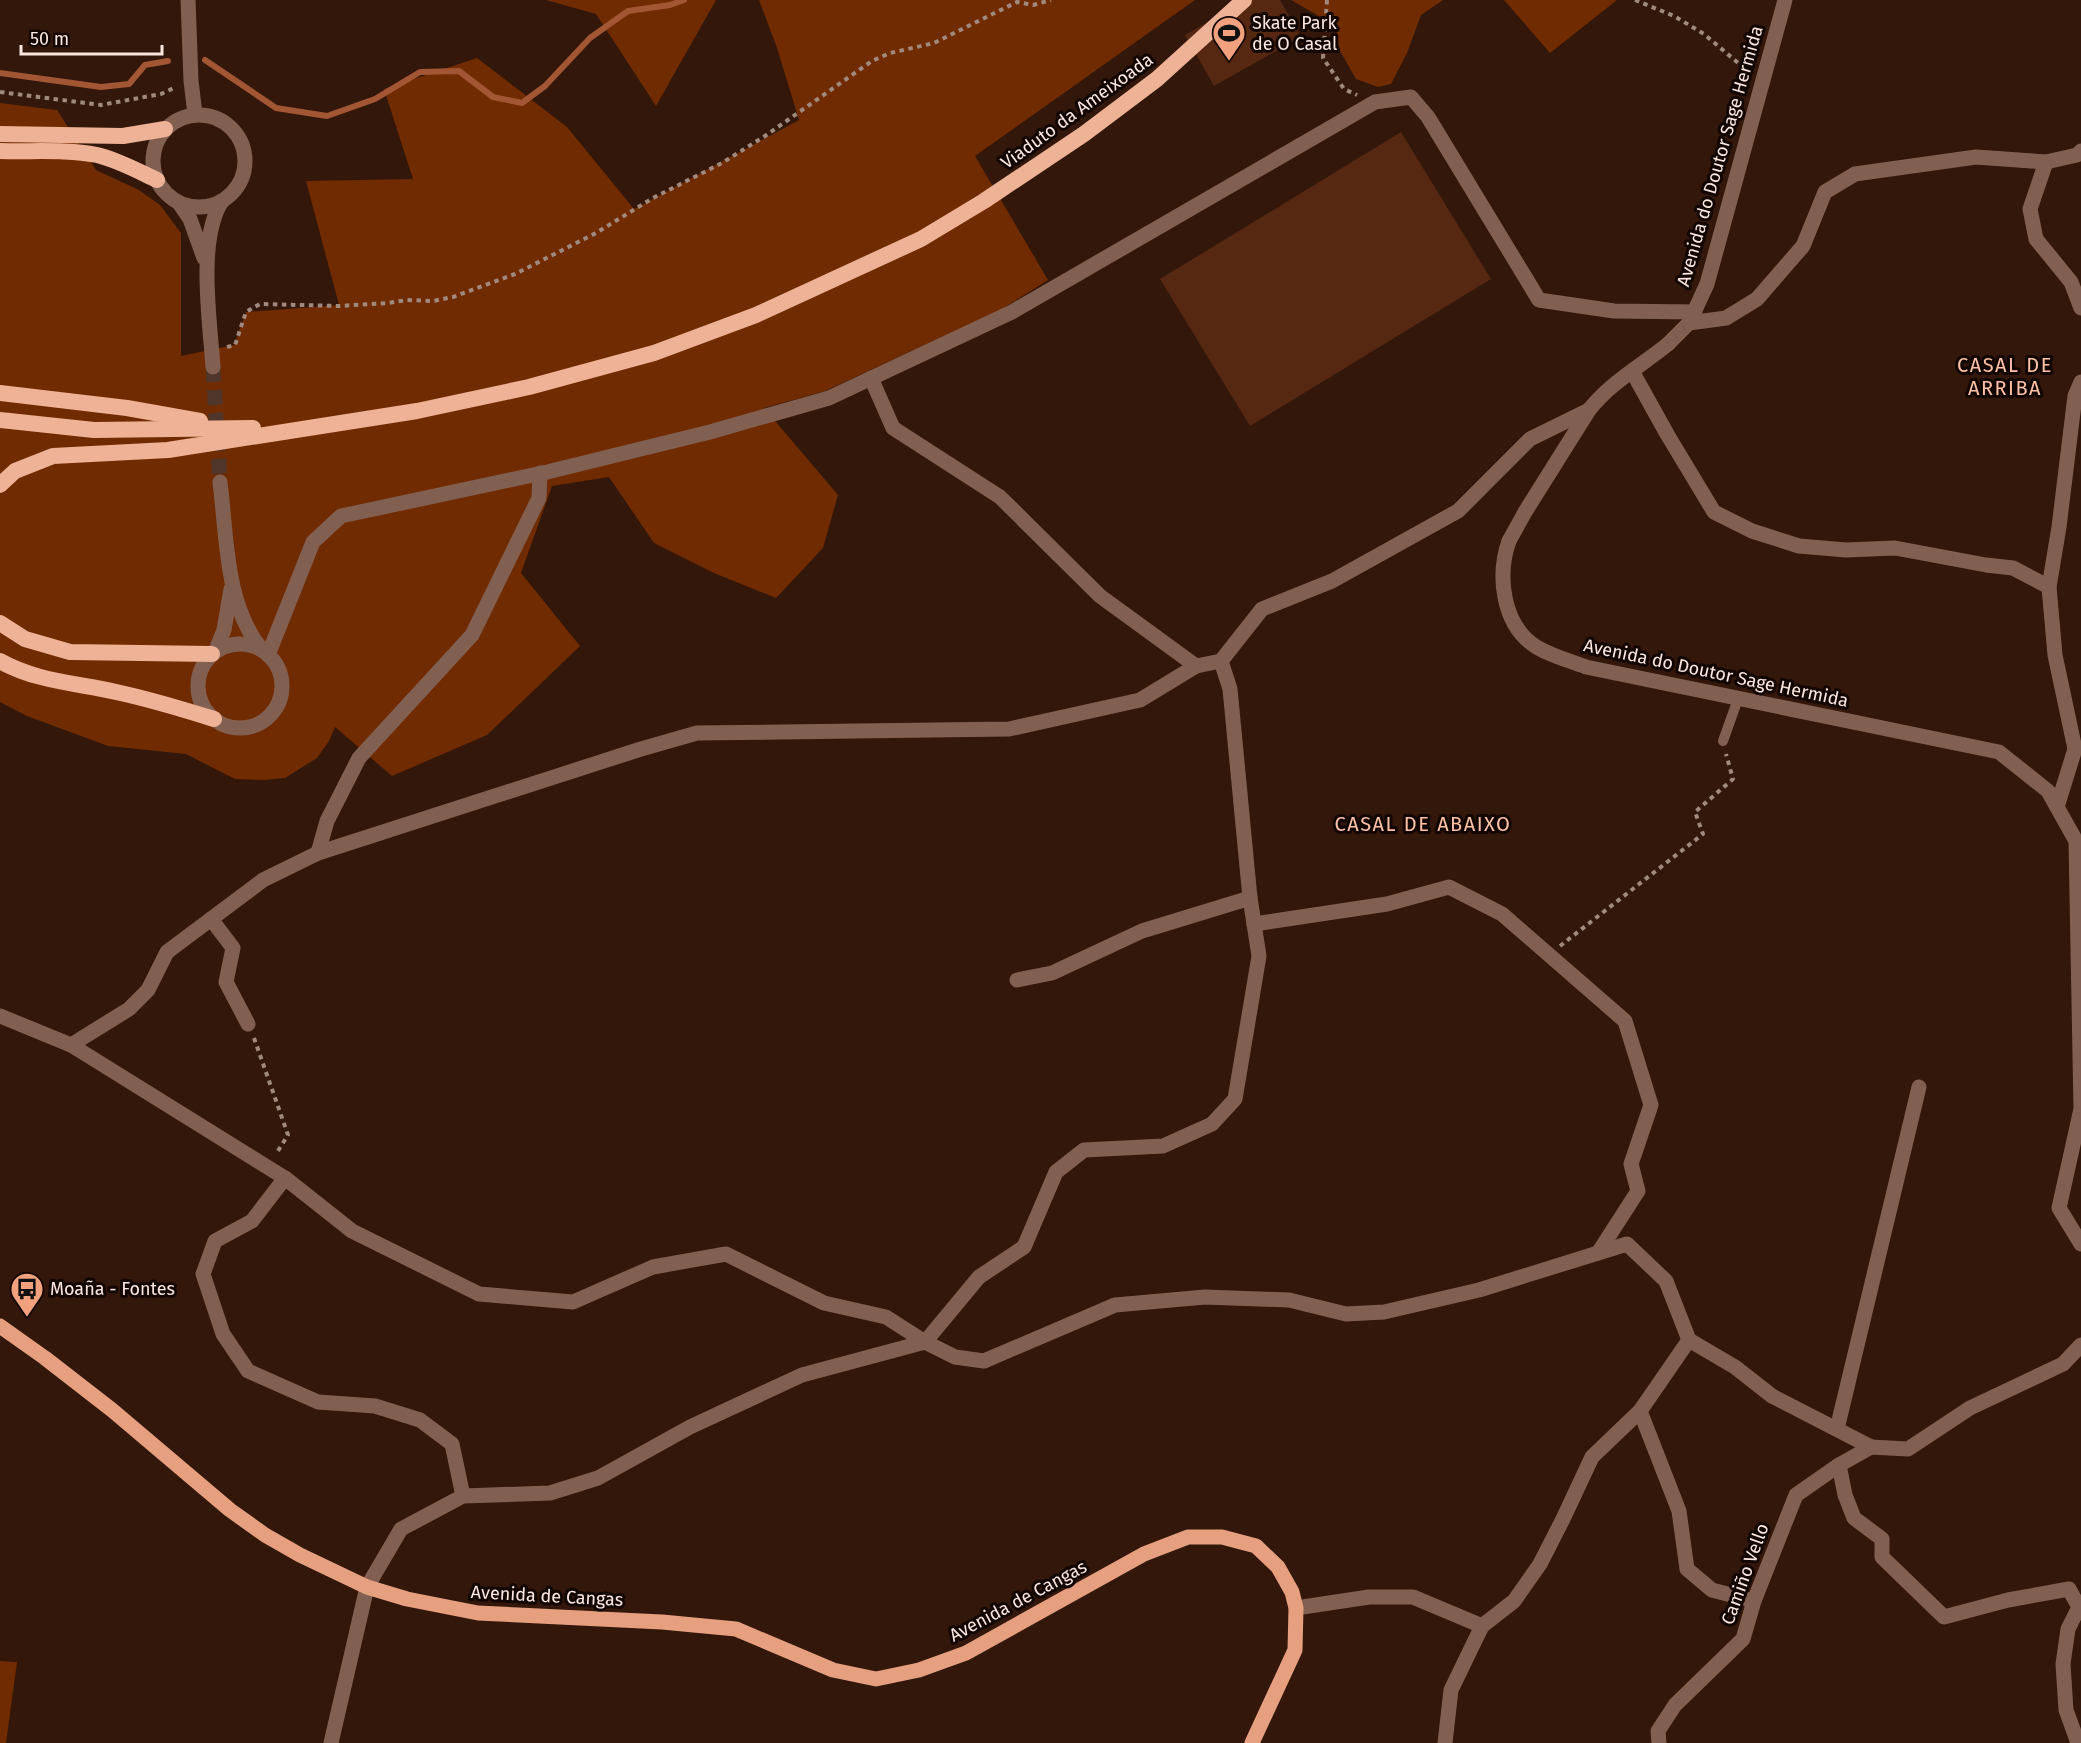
<svg xmlns="http://www.w3.org/2000/svg" width="2081" height="1743" font-family="'Fira Sans',sans-serif">
<style>
.green{fill:#562812}
.forest{fill:#712b00}
.lines{fill:none;stroke-linecap:round;stroke-linejoin:round}
.stream{stroke:#a25633;stroke-width:6}
.minor-tunnel{stroke:#50362a;stroke-width:15;stroke-dasharray:15 8;stroke-linecap:butt}
.path{stroke:#a0897e;stroke-width:4;stroke-dasharray:4.5 4.5;stroke-linecap:butt}
.service{stroke:#826051;stroke-width:10}
.minor{stroke:#826051;stroke-width:15}
.tertiary{stroke:#826051;stroke-width:15}
.primary{stroke:#e6a080;stroke-width:15}
.trunk{stroke:#eeb296;stroke-width:16}
.labels{text-anchor:middle;dominant-baseline:central;stroke-width:6;stroke-linejoin:round;paint-order:stroke}
.poi-label{font-size:18px;fill:#fbe7df;stroke:#120603;text-anchor:start}
.street-label{font-size:18px;fill:#fbe7df;stroke:#120603}
.neighbourhood-label{font-size:20px;letter-spacing:1.5px;fill:#ffc1a6;stroke:#120603}
</style>
<rect width="100%" height="100%" fill="#32170a"/>
<g class="green">
<path d="M1246,0H1280L1301,37L1214,86L1185,35Z"/>
<path d="M1401,132L1491,279L1250,426L1160,279Z"/>
</g>
<g class="forest">
<path d="M546,0H716L656,106L596,14Z"/>
<path d="M759,0H1195L975,156L1048,280L1002,309L825,391L764,408L838,495L823,548L776,598L714,573L654,543L609,477L552,486L521,573L580,646L487,735L392,776L335,727L329,741L317,758L285,778L263,780L235,779L186,754L108,746L27,716L0,702V103L57,110L96,170L139,190L160,205L181,233V356L234,345L246,312L339,305L306,181L413,179L384,89L477,58L567,127L634,209L799,120L777,48Z"/>
<path d="M1291,0H1443L1421,15L1407,53L1391,84L1378,87L1356,79L1339,49L1336,26Z"/>
<path d="M1504,0H1617L1550,53Z"/>
<path d="M0,1661L17,1662L6,1743H0Z"/>
</g>
<g class="lines">
<g class="stream">
<path d="M205,60L276,108L327,116L375,99L420,72L459,71L493,97L522,103L545,86L590,38L628,11L670,5L684,0"/>
<path d="M0,73L101,87L129,84L145,65L168,61"/>
</g>
<path class="minor-tunnel" d="M213,367L220,482"/>
<g class="path">
<path d="M1327,0L1323,58L1344,89L1357,95"/>
<path d="M1635,0L1674,16L1704,34L1750,73"/>
<path d="M0,92L101,105L161,94L176,87"/>
<path d="M227,347L235,345L246,312L260,304L339,306L388,303L407,300L433,301L453,297L515,274L596,233L653,198L722,163L765,136L872,61L890,53L934,43L1017,2L1033,5L1051,0"/>
<path d="M1560,946L1703,834L1695,812L1733,779L1726,754"/>
<path d="M254,1038L288,1135L276,1154"/>
</g>
<path class="service" d="M1723,741L1738,699"/>
<g class="minor">
<path d="M188,0L191,81L195,114"/>
<circle cx="199" cy="161" r="46"/>
<path d="M2046,162L2030,209L2036,239L2071,282L2081,308"/>
<path d="M179,203L190,219L204,258"/>
<path d="M1689,323L1726,318L1757,299L1803,246L1825,192L1855,174L1976,157L2046,162L2077,155L2081,151"/>
<path d="M213,367C210,321 197,240 222,201"/>
<path d="M1632,371L1667,434L1714,512L1752,531L1799,546L1846,550L1895,548L1986,565L2013,568L2049,587"/>
<path d="M871,378L893,428L1000,497L1100,596L1196,666"/>
<path d="M220,482C227,538 225,605 262,650"/>
<path d="M1509,541L1525,512L1589,410C1611,382 1641,366 1668,344"/>
<circle cx="240" cy="686" r="42"/>
<path d="M215,652L224,630L231,589"/>
<path d="M268,655L313,542L341,516L547,472L710,432L829,398L1012,312L1375,102L1411,97L1428,117L1539,300L1614,311L1695,312"/>
<path d="M2057,807L2075,749L2055,655L2049,587L2059,527L2075,396L2081,382"/>
<path d="M318,853L327,821L359,758L472,635L539,498L540,473"/>
<path d="M211,919L233,948L226,982L248,1024"/>
<path d="M1254,924L1387,904L1449,887L1502,914L1625,1021L1651,1105L1631,1164L1638,1191L1598,1253"/>
<path d="M1017,980L1052,973L1142,931L1250,898"/>
<path d="M0,1016L71,1045L285,1178L352,1231L479,1294L573,1302L653,1267L726,1254L824,1303L886,1317L925,1342L979,1277L1024,1247L1056,1172L1084,1150L1163,1146L1212,1124L1235,1099L1259,956L1250,898L1230,689L1221,661"/>
<path d="M71,1045L129,1009L148,990L167,952L263,880L318,853L641,749L697,733L1009,729L1140,700L1196,666L1221,661L1262,609L1332,581L1458,511L1530,439L1589,410"/>
<path d="M285,1178L252,1221L215,1241L203,1274L223,1334L248,1371L318,1402L375,1406L420,1420L452,1444L463,1496"/>
<path d="M1640,1411L1679,1511L1687,1569L1712,1590L1754,1601"/>
<path d="M1837,1429L1919,1087"/>
<path d="M1839,1465L1845,1495L1854,1518L1882,1539V1557L1944,1617L2008,1600L2069,1589L2079,1607L2068,1629L2063,1664L2066,1710L2078,1743"/>
<path d="M1296,1608L1369,1597H1413L1482,1626L1514,1601L1540,1564L1563,1519L1592,1457L1640,1411L1689,1340L1735,1367L1772,1396L1871,1447"/>
<path d="M331,1743L367,1587L401,1529L463,1496L550,1493L598,1478L690,1427L802,1375L925,1342L955,1357L984,1361L1115,1305L1205,1297L1289,1300L1346,1314L1384,1312L1479,1290L1627,1244L1666,1281L1689,1340"/>
<path d="M1445,1743L1451,1690L1482,1626"/>
<path d="M1659,1743L1658,1731L1675,1705L1743,1639L1754,1601L1796,1495L1839,1465L1871,1447L1908,1449L1970,1408L2063,1364L2081,1345"/>
</g>
<g class="tertiary">
<path d="M1668,344L1689,323L1707,284L1785,0"/>
<path d="M1509,541C1497,575 1502,624 1535,646C1548,655 1571,661 1586,667L1999,752L2048,791L2076,841L2081,1109L2059,1208L2081,1244"/>
</g>
<path class="primary" d="M0,1326L45,1358L112,1410L230,1510L265,1535L300,1555L367,1587L407,1599L478,1613L662,1622L736,1629L833,1670L876,1679L919,1670L966,1653L1144,1554L1188,1537H1222L1256,1546L1278,1567L1292,1592L1296,1608L1295,1650L1252,1743"/>
<g class="trunk">
<path d="M0,134L123,136L165,129"/>
<path d="M0,151C32,152 66,149 97,155C118,160 138,171 157,180"/>
<path d="M0,393L127,408L200,421"/>
<path d="M0,420L94,430L253,428"/>
<path d="M0,485L15,471L53,456L168,450L417,411L529,387L654,353L756,315L921,239L984,201L1084,134L1157,79L1244,0"/>
<path d="M0,623L25,639L70,652L212,654"/>
<path d="M0,661C35,681 76,683 116,692C149,699 182,709 214,719"/>
</g>
</g>
<defs>
<g id="stadium-pin" transform="scale(1.725)"><path d="M0 17L-7.5 6A9.5 9.5 0 1 1 7.5 6Z" fill="#f1a17d" stroke="#120603"/><path d="M0-5a6.5 5 0 1 0 0 10a6.5 5 0 1 0 0-10ZM-3.5-1.8h7v3.6h-7Z" fill="#111"/></g>
<g id="bus-pin" transform="scale(1.725)"><path d="M0 17L-7.5 6A9.5 9.5 0 1 1 7.5 6Z" fill="#f1a17d" stroke="#120603"/><path d="M-5-6H5V4H4V6H2V4H-2V6H-4V4H-5ZM-3.5-4V0h7V-4ZM-3.5 1.2v1.5H-2V1.2ZM2 1.2v1.5H3.5V1.2Z" fill="#111"/></g>
</defs>
<g fill-rule="evenodd">
<use href="#stadium-pin" x="1229" y="33"/>
<use href="#bus-pin" x="27" y="1289"/>
</g>
<g class="labels">
<g class="poi-label">
<text x="1252" y="23">Skate Park<tspan x="1252" dy="21">de O Casal</tspan></text>
<text x="50" y="1289">Moaña - Fontes</text>
</g>
<g class="street-label">
<text transform="translate(1077 111) rotate(-36)">Viaduto da Ameixoada</text>
<text transform="translate(1720 156) rotate(-74)">Avenida do Doutor Sage Hermida</text>
<text transform="translate(1716 673) rotate(12)">Avenida do Doutor Sage Hermida</text>
<text transform="translate(1745 1574) rotate(-70)">Camiño Vello</text>
<text transform="translate(547 1596) rotate(3)">Avenida de Cangas</text>
<text transform="translate(1018 1601) rotate(-28)">Avenida de Cangas</text>
</g>
<g class="neighbourhood-label">
<text x="2005" y="365">CASAL DE<tspan x="2005" dy="23">ARRIBA</tspan></text>
<text x="1423" y="824">CASAL DE ABAIXO</text>
</g>
</g>
<path d="M21 45v9h141v-9" fill="none" stroke="#fbe7df" stroke-width="3"/>
<text x="30" y="45" font-size="18" fill="#fbe7df" stroke="#120603" stroke-width="4.5" paint-order="stroke">50 m</text>
</svg>
